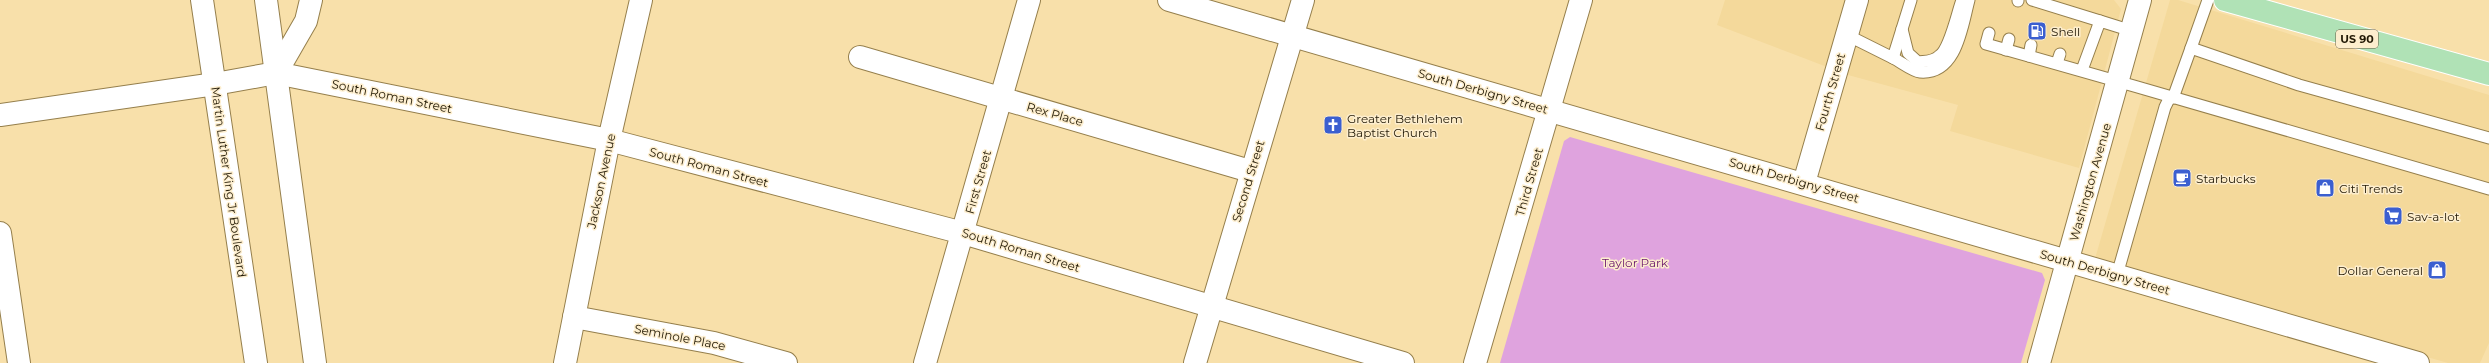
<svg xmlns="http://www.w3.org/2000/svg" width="2489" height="363" font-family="Montserrat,sans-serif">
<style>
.built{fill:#f4d99b}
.green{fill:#dfa3de}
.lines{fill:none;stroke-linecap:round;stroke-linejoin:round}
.service-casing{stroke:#957f4c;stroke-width:13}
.minor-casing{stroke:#957f4c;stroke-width:24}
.tertiary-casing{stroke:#957f4c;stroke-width:24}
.primary-casing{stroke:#fff;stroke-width:24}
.service{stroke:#fff;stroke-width:11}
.minor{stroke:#fff;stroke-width:22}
.tertiary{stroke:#fff;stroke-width:22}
.primary{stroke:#b0e2b6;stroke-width:22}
.labels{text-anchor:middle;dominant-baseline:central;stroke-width:3;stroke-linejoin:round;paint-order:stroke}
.shield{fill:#fdeece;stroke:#645941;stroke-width:1}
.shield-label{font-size:11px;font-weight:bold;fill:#221905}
.poi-label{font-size:12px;fill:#221905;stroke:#fdeece;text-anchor:start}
.street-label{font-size:12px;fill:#221905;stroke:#fdeece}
.park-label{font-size:12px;fill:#6a176c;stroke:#fdeece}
</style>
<rect width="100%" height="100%" fill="#f8e0aa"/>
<g class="built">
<path d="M1725,0H2114L2121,9L2079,168L1950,131L1958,105L1848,75L1717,25Z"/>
<path d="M2170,0H2178L2489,95V343L2480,363H2448L2094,262Z"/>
</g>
<path class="green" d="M1570,137L2042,273L2045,280L2021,363H1500L1564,141Z"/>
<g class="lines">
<g class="service-casing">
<g id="service">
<path d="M2032,0L2100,21"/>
<path d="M2018,1V0"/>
<path d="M1902,29L1908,53L1918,62C1926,61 1933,62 1939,56C1950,49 1957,13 1962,0"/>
<path d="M1989,33L1986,44C2154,91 2321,140 2489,189"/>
<path d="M1847,35L1893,58L1911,0"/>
<path d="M2191,48L2208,0"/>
<path d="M2006,50L2009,39"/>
<path d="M2029,56L2031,45"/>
<path d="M1893,58C1901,62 1912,71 1920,72C1957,75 1962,26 1969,0"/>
<path d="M2057,63L2060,54"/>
<path d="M2082,70L2100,21L2132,31"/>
<path d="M2173,98L2191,48L2299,85L2489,138"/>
<path d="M2117,275L2165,107L2170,97"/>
</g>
</g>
<g class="minor-casing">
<g id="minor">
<path d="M1169,0L2418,363"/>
<path d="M860,57L1250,171"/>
<path d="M276,73L306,21L311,0"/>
<path d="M0,115L215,84L276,73L609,140L963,233L1403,363"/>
<path d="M1804,183L1857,0"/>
<path d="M0,233L19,363"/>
<path d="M574,317L714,343L786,363"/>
<path d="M925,363L1029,0"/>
<path d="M1195,363L1303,0"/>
<path d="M1475,363L1581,0"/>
<path d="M2039,363L2140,0"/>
</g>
</g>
<g class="tertiary-casing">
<g id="tertiary">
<path d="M202,0L256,363"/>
<path d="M266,0L315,363"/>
<path d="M565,363L609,140L641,0"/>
</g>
</g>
<g class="primary-casing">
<path id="primary" d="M2225,0L2489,74"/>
</g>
<use href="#service" class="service"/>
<use href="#minor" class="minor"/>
<use href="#tertiary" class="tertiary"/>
<use href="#primary" class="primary"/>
</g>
<defs>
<g id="fuel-square" transform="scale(1)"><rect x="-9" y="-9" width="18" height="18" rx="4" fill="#3b5fd0" stroke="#fdeece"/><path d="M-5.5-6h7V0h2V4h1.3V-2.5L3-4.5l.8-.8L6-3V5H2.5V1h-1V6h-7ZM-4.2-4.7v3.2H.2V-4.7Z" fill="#fff"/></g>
<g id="church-square" transform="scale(1)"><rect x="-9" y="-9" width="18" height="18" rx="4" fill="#3b5fd0" stroke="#fdeece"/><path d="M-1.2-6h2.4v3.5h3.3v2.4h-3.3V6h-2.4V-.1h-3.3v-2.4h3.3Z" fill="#fff"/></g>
<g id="cafe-square" transform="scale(1)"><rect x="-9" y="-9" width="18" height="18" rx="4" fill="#3b5fd0" stroke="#fdeece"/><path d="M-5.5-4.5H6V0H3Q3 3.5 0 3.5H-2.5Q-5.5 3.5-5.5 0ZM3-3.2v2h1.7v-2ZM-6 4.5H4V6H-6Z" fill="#fff"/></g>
<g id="shop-square" transform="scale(1)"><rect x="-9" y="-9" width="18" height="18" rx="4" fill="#3b5fd0" stroke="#fdeece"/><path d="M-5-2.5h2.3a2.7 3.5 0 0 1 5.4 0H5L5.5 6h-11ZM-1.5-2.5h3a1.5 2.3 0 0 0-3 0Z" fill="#fff"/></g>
<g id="supermarket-square" transform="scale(1)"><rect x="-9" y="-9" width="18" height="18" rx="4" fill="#3b5fd0" stroke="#fdeece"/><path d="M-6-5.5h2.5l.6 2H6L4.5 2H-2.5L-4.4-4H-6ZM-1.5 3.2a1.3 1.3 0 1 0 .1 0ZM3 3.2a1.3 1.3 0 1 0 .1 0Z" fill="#fff"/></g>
</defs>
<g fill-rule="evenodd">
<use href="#fuel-square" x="2037" y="31"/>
<use href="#church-square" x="1333" y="125"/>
<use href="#cafe-square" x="2182" y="178"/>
<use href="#shop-square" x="2325" y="188"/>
<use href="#supermarket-square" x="2393" y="216"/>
<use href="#shop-square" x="2437" y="270"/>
</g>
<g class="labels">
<rect class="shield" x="2336" y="30" width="42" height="18" rx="3"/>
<g class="shield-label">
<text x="2357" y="39">US 90</text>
</g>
<g class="poi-label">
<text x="2051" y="31">Shell</text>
<text x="1347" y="118">Greater Bethlehem<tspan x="1347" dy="14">Baptist Church</tspan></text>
<text x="2196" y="178">Starbucks</text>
<text x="2339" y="188">Citi Trends</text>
<text x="2407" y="216">Sav-a-lot</text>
<text x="2423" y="270" text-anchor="end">Dollar General</text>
</g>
<g class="street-label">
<text transform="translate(1483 91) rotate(16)">South Derbigny Street</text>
<text transform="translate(1830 92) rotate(-74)">Fourth Street</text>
<text transform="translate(392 96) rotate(12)">South Roman Street</text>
<text transform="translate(1055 114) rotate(16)">Rex Place</text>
<text transform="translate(709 167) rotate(15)">South Roman Street</text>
<text transform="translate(1794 180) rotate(16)">South Derbigny Street</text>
<text transform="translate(601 181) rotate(-78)">Jackson Avenue</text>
<text transform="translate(1248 181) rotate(-73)">Second Street</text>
<text transform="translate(229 182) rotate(82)">Martin Luther King Jr Boulevard</text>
<text transform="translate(978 182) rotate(-74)">First Street</text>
<text transform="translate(1529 182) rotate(-74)">Third Street</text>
<text transform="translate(2090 182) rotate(-74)">Washington Avenue</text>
<text transform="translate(1021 250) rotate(17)">South Roman Street</text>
<text transform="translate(2105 272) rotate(16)">South Derbigny Street</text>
<text transform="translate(680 337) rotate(11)">Seminole Place</text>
</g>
<g class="park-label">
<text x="1635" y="262">Taylor Park</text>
</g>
</g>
</svg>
